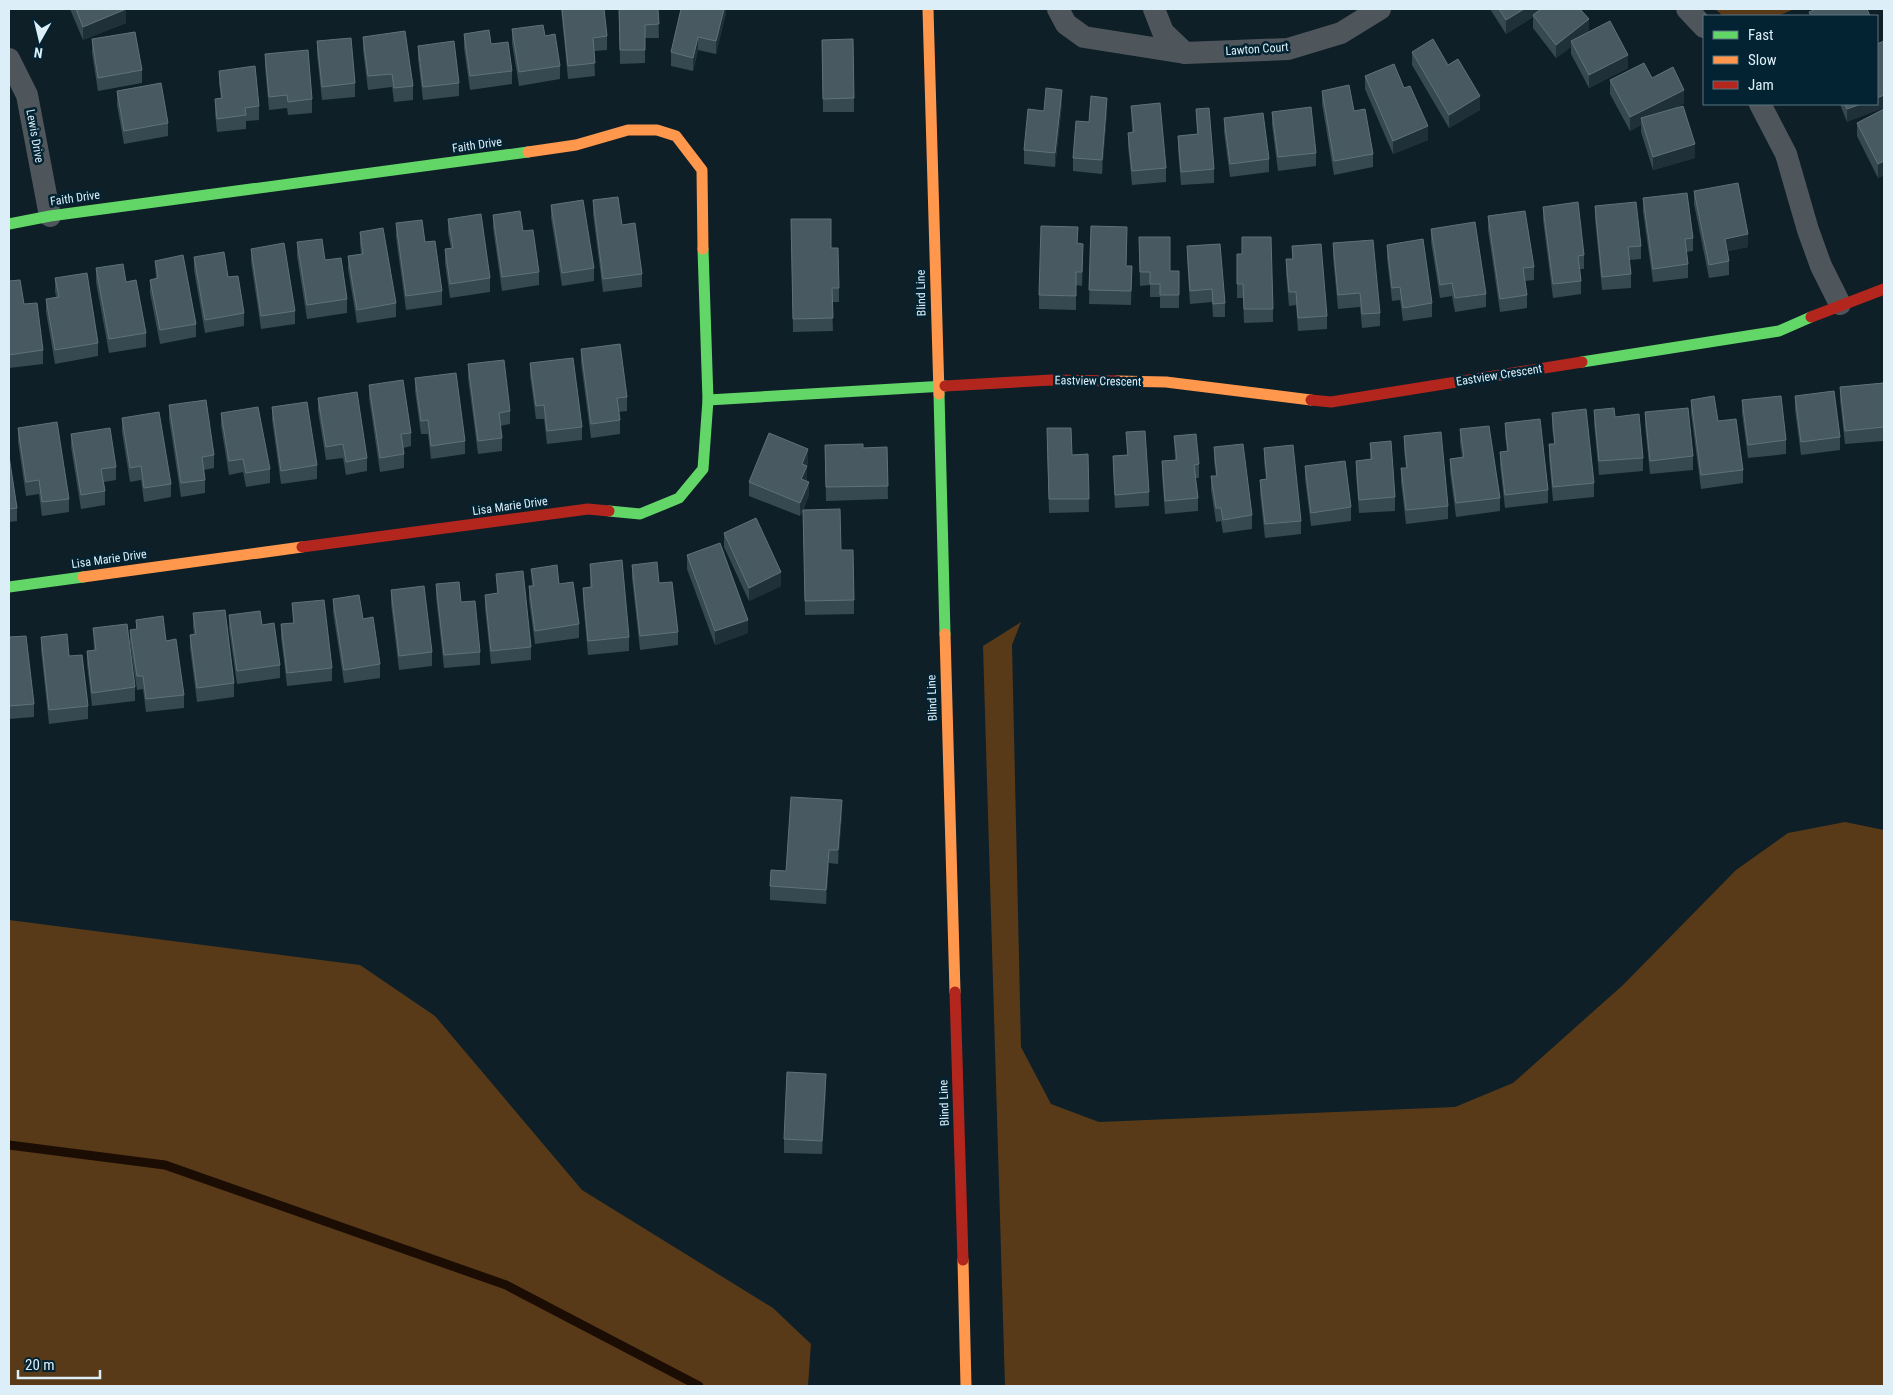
<svg xmlns="http://www.w3.org/2000/svg" width="1893" height="1395" font-family="'Roboto Condensed',sans-serif">
<style>
.green{fill:#583a18}
.lines{fill:none;stroke-linecap:round;stroke-linejoin:round}
.stream{stroke:#1b0d04;stroke-width:9}
.street{stroke:#4f565b;stroke-width:22}
.fast{stroke:#63d668;stroke-width:11}
.slow{stroke:#ff974d;stroke-width:11}
.jam{stroke:#b3261e;stroke-width:11}
.wall{fill:#364850}
.shaded-wall{fill:#1f3038}
.building{fill:#485962;stroke:#5f7179}
.labels{text-anchor:middle;dominant-baseline:central;stroke-width:5;stroke-linejoin:round;paint-order:stroke}
.street-label{font-size:12px;fill:#dceef8;stroke:#032332}
</style>
<rect width="100%" height="100%" fill="#0e1f28"/>
<g class="green">
<path d="M1715,9H1794L1778,16H1723Z"/>
<path d="M1021,622L1012,645L1021,1047L1051,1104L1099,1122L1455,1107L1513,1083L1623,985L1736,870L1788,833L1845,822L1884,830V1386H1005L983,646Z"/>
<path d="M9,920L360,965L435,1016L582,1190L773,1308L811,1344L808,1386H9Z"/>
</g>
<g class="lines">
<path class="stream" d="M9,1145L165,1165L506,1285L699,1386"/>
<g class="street">
<path d="M1058,9L1066,24L1084,37L1185,53L1288,49L1341,33L1380,9"/>
<path d="M1154,9L1163,32L1185,53"/>
<path d="M1687,9L1704,27"/>
<path d="M9,59L27,95L50,216"/>
<path d="M1760,104L1786,154L1808,230L1821,266L1840,304"/>
</g>
<g class="fast">
<path d="M9,224L50,216L528,152"/>
<path d="M1582,362L1779,331L1811,317"/>
<path d="M939,394L945,634"/>
<path d="M708,400L945,386"/>
<path d="M609,511L640,514L679,498L703,469L708,400L703,249"/>
<path d="M9,587L83,577"/>
</g>
<g class="slow">
<path d="M928,9L939,394"/>
<path d="M528,152L576,145L628,130H657L676,136L702,170L703,249"/>
<path d="M1117,381L1166,382L1311,400"/>
<path d="M83,577L302,547"/>
<path d="M945,634L955,992"/>
<path d="M963,1260L966,1386"/>
</g>
<g class="jam">
<path d="M1811,317L1884,289"/>
<path d="M945,386L1051,380L1117,381"/>
<path d="M1311,400L1331,402L1582,362"/>
<path d="M302,547L588,509L609,511"/>
<path d="M955,992L963,1260"/>
</g>
</g>
<g class="wall">
<path d="M70,9H126V23L83,40Z"/>
<path d="M561,9H604L607,36V50L594,51L595,76L568,79Z"/>
<path d="M619,9H658L659,38H645V63L620,64Z"/>
<path d="M726,9V13L716,54L698,50L693,71L671,66V52Z"/>
<path d="M1490,9H1580L1589,32L1628,68L1589,88L1571,54V47L1556,58L1533,28V17L1506,34Z"/>
<path d="M512,29L545,36L560,66V79L519,86L512,43Z"/>
<path d="M464,34L491,44L512,71V84L470,90L464,48Z"/>
<path d="M363,37L413,86V100L394,102L392,87L368,90L363,50Z"/>
<path d="M92,39L142,70V83L98,91L92,53Z"/>
<path d="M822,40L854,98V112H823Z"/>
<path d="M317,41L355,83V97L322,100L317,54Z"/>
<path d="M418,46L459,83V96L423,100L418,59Z"/>
<path d="M1412,52L1448,65L1480,110L1449,128L1412,65Z"/>
<path d="M265,54L312,99V113L288,115L287,108L269,110L265,67Z"/>
<path d="M219,71L259,106V120L246,121V129L217,132L215,113V99L221,98L219,84Z"/>
<path d="M1365,76L1428,140L1393,154L1365,89Z"/>
<path d="M1652,78L1684,103L1673,109L1695,158L1653,170L1641,132V125L1630,131L1610,94V80Z"/>
<path d="M117,91L168,123V136L124,144L117,105Z"/>
<path d="M1322,91L1354,111L1373,154V167L1334,175L1322,104Z"/>
<path d="M1062,104L1055,167L1024,164V150L1044,111Z"/>
<path d="M1840,104H1877L1847,122Z"/>
<path d="M1131,106L1166,168V182L1132,185L1128,146V133L1132,132Z"/>
<path d="M1196,109L1214,169V183L1181,185L1178,149V136L1197,134Z"/>
<path d="M1884,109V175L1878,178L1857,136V123Z"/>
<path d="M1107,111L1102,174L1073,171V158L1089,122Z"/>
<path d="M1272,112L1316,153V166L1278,171L1272,125Z"/>
<path d="M1224,118L1269,159V172L1230,177L1224,132Z"/>
<path d="M1694,191L1748,247L1728,251L1729,261V275L1709,278L1694,204Z"/>
<path d="M1643,198L1693,238V251L1686,252L1688,264V278L1653,282L1643,212Z"/>
<path d="M593,200L622,225L642,274V287L603,292L593,214Z"/>
<path d="M551,205L594,268V281L562,286L551,218Z"/>
<path d="M1595,206L1641,246V259L1629,260L1631,274V288L1602,290L1595,219Z"/>
<path d="M1543,207L1584,255V269H1580L1581,281V294L1553,298L1543,220Z"/>
<path d="M493,215L523,231L539,272V285L502,291L493,228Z"/>
<path d="M1488,216L1534,267V280L1525,281L1527,295V308L1500,312L1488,230Z"/>
<path d="M448,219L490,278V292L450,298L445,263V249L451,248L448,233Z"/>
<path d="M791,219L831,248L839,288V302H832L833,331L793,332Z"/>
<path d="M396,223L425,242L442,291V305L406,310L396,237Z"/>
<path d="M1091,226L1127,240L1126,266H1132L1131,305L1089,304Z"/>
<path d="M1431,229L1486,294V307L1455,312L1452,296L1440,298L1431,242Z"/>
<path d="M360,232L396,303V317L357,323L348,269V256L361,254L360,245Z"/>
<path d="M1139,237L1170,271H1179V308H1160V297H1150V285L1140,286Z"/>
<path d="M297,242L325,260L347,299V313L307,319L297,256Z"/>
<path d="M1078,243L1083,257L1082,286L1076,285V310L1039,309V295Z"/>
<path d="M1333,243L1380,313V326L1362,328L1360,307L1338,309L1333,257Z"/>
<path d="M1387,245L1432,303V317L1403,321L1400,300L1392,301L1387,258Z"/>
<path d="M1187,246L1225,303V317H1213L1212,302L1190,304L1187,259Z"/>
<path d="M1292,246L1327,316V329L1298,331L1296,305L1289,306L1286,273V259H1292Z"/>
<path d="M251,249L295,311V324L261,329L251,262Z"/>
<path d="M194,257L228,277L244,313V326L205,333L194,270Z"/>
<path d="M155,261L196,324V337L160,344L150,293V280L156,279Z"/>
<path d="M96,268L126,282L146,333V347L109,353L96,282Z"/>
<path d="M1237,268L1273,309V322L1244,323L1243,298H1237Z"/>
<path d="M55,278L98,343V356L55,364L46,312V299L56,297L55,291Z"/>
<path d="M9,281L24,304L43,350V364L9,368Z"/>
<path d="M581,349L627,397V411L619,412L620,420V434L591,438L581,363Z"/>
<path d="M530,363L582,427V440L547,444L544,419H536L530,376Z"/>
<path d="M468,364L510,411V424L500,426L502,438V451L478,454L468,378Z"/>
<path d="M415,378L465,441V454L431,459L428,434H421L415,391Z"/>
<path d="M1884,383V441L1845,444L1840,400V387Z"/>
<path d="M369,385L411,433V446L403,448L404,454V468L380,472L369,398Z"/>
<path d="M1795,396L1840,437V450L1801,455L1795,410Z"/>
<path d="M318,398L367,458V471L346,475L343,458L326,460L318,411Z"/>
<path d="M1691,400L1718,421L1743,470V483L1701,489L1691,413Z"/>
<path d="M1742,400L1786,440V454L1748,458L1742,413Z"/>
<path d="M169,405L214,455V468L204,470L205,480V493L181,497L169,419Z"/>
<path d="M272,407L317,465V479L281,484L272,420Z"/>
<path d="M1594,410L1615,417L1643,458V471L1599,475L1594,423Z"/>
<path d="M1645,412L1693,456V470L1650,474L1645,425Z"/>
<path d="M221,413L270,469V483L246,487L243,472L229,475L221,426Z"/>
<path d="M1552,413L1594,483V497L1553,501L1549,458V444H1554L1552,426Z"/>
<path d="M122,418L171,484V497L144,502L141,480L130,482L122,432Z"/>
<path d="M1505,423L1548,490V503L1505,508L1500,465V452L1507,451L1505,436Z"/>
<path d="M18,428L69,499V512L42,516L39,494L26,496L18,442Z"/>
<path d="M1460,429L1500,498V511L1456,517L1450,472V459L1462,457L1460,443Z"/>
<path d="M1126,432L1149,492V506L1115,508L1113,469V456L1127,455Z"/>
<path d="M71,434L116,467V480L104,482L105,491V505L81,509L71,447Z"/>
<path d="M1174,436L1199,464V478H1195L1198,498V511L1165,514L1162,475V461L1175,460Z"/>
<path d="M1404,436L1448,506V519L1406,524L1401,482V468H1406L1404,450Z"/>
<path d="M1047,441L1072,455L1088,454L1089,512L1049,513Z"/>
<path d="M1370,443L1395,497V511L1359,513L1356,474V461L1370,459Z"/>
<path d="M825,445L863,448L887,447L888,499L826,501Z"/>
<path d="M1214,447L1252,515V529L1223,533L1221,521L1216,522L1211,490V476H1216L1214,461Z"/>
<path d="M1264,448L1301,521V534L1265,538L1260,493V480L1266,479L1264,461Z"/>
<path d="M9,456L17,508V521L9,522Z"/>
<path d="M808,462L807,466V479L806,481L809,495L803,510L841,550L854,600V614L805,615L803,511L800,516L749,496V482Z"/>
<path d="M1305,466L1351,507V521L1311,526L1305,479Z"/>
<path d="M724,533L781,586L749,601L724,547Z"/>
<path d="M687,555L748,633L715,645L687,569Z"/>
<path d="M590,564L629,637V651L588,655L583,601V588L590,587Z"/>
<path d="M632,565L659,583L678,632V645L640,650L632,578Z"/>
<path d="M531,569L559,584L579,624V638L535,644L529,600V586H532Z"/>
<path d="M496,574L531,647V660L491,664L485,608V595L497,593Z"/>
<path d="M436,584L461,602L480,652V665L444,668L436,597Z"/>
<path d="M391,590L432,652V666L399,670L391,604Z"/>
<path d="M333,599L363,619L380,664V678L344,683L333,612Z"/>
<path d="M292,603L332,668V681L287,686L281,637V624L293,623Z"/>
<path d="M193,613L234,683V697L197,702L190,648V635L194,634L193,627Z"/>
<path d="M229,615L262,625L280,665V678L237,684L229,629Z"/>
<path d="M136,620L166,641L184,695V708L146,712L143,689L137,690L130,643V630L136,629Z"/>
<path d="M93,628L135,687V701L92,706L87,664V651L94,650Z"/>
<path d="M9,637L34,704V717L9,719Z"/>
<path d="M41,637L88,706V719L49,724L41,650Z"/>
<path d="M842,814L838,864L829,863L826,904L770,900V886L786,871Z"/>
<path d="M826,1088L822,1154L784,1153V1139Z"/>
</g>
<g class="shaded-wall">
<path d="M126,9V23L83,40V27Z"/>
<path d="M724,9H726V13L716,54V41Z"/>
<path d="M1524,9H1545L1533,15V17L1506,34V20Z"/>
<path d="M1589,19V33L1571,41V47L1556,58V45Z"/>
<path d="M698,37V50L693,71V58Z"/>
<path d="M1628,55V68L1589,88V75Z"/>
<path d="M1062,90V104L1055,167V153Z"/>
<path d="M1684,90V103L1643,124L1641,118V125L1630,131V117Z"/>
<path d="M1884,95V108L1847,122V109L1861,104H1877V98Z"/>
<path d="M1480,96V110L1449,128V115Z"/>
<path d="M1107,98V111L1102,174V160Z"/>
<path d="M1428,126V140L1393,154V141Z"/>
<path d="M1695,144V158L1653,170V157Z"/>
<path d="M1884,161V175L1878,178V164Z"/>
<path d="M1748,234V247L1725,252V239Z"/>
<path d="M808,449V462L802,477V464Z"/>
<path d="M807,466V479L801,493V479Z"/>
<path d="M809,482V495L800,516V503Z"/>
<path d="M781,572V586L749,601V588Z"/>
<path d="M748,620V633L715,645V631Z"/>
<path d="M842,800V814L838,864V850Z"/>
<path d="M829,850V863L826,904V890Z"/>
<path d="M826,1074V1088L822,1154V1141Z"/>
</g>
<g class="building">
<path d="M76,9H126L83,27Z"/>
<path d="M562,9H604L607,36L593,38L595,63L568,66Z"/>
<path d="M619,9H658L659,24L645,25V50H620Z"/>
<path d="M681,9H724L716,41L698,37L693,58L671,52Z"/>
<path d="M1499,9H1524L1506,20Z"/>
<path d="M1541,9H1580L1589,19L1556,45L1533,15Z"/>
<path d="M1816,9H1867L1870,16H1811L1809,12Z"/>
<path d="M1610,21L1628,55L1589,75L1571,41Z"/>
<path d="M543,25L545,36L555,34L560,66L519,72L512,29Z"/>
<path d="M489,30L491,44L508,42L512,71L470,76L464,34Z"/>
<path d="M405,31L413,86L394,88L392,74L368,76L363,37Z"/>
<path d="M135,32L142,70L98,78L92,39Z"/>
<path d="M351,38L355,83L322,87L317,41Z"/>
<path d="M853,39L854,98L823,99L822,40Z"/>
<path d="M1433,39L1448,65L1458,59L1480,96L1449,115L1412,52Z"/>
<path d="M454,41L459,83L423,87L418,46Z"/>
<path d="M1884,41V95L1877,98V44Z"/>
<path d="M308,50L312,99L288,102L287,95L269,97L265,54Z"/>
<path d="M1644,63L1652,78L1673,67L1684,90L1630,117L1610,80Z"/>
<path d="M1394,64L1404,88L1410,86L1428,126L1393,141L1365,76Z"/>
<path d="M255,66L259,106L245,108L246,115L217,119L215,99L222,98L219,71Z"/>
<path d="M161,83L168,123L124,131L117,91Z"/>
<path d="M1349,85L1354,111L1365,109L1373,154L1334,161L1322,91Z"/>
<path d="M1046,88L1062,90L1055,153L1024,150L1028,109L1044,111Z"/>
<path d="M1091,96L1107,98L1102,160L1073,158L1076,121L1089,122Z"/>
<path d="M1160,103L1166,168L1132,171L1128,133L1134,132L1131,106Z"/>
<path d="M1845,104H1861L1847,109Z"/>
<path d="M1683,106L1695,144L1653,157L1641,118Z"/>
<path d="M1311,107L1316,153L1278,157L1272,112Z"/>
<path d="M1209,108L1214,169L1181,172L1178,136L1198,134L1196,109Z"/>
<path d="M1884,109V161L1878,164L1857,123Z"/>
<path d="M1263,113L1269,159L1230,164L1224,118Z"/>
<path d="M1738,183L1748,234L1725,239L1729,261L1709,265L1694,191Z"/>
<path d="M1687,193L1693,238L1685,239L1688,264L1653,269L1643,198Z"/>
<path d="M618,197L622,225L635,223L642,274L603,279L593,200Z"/>
<path d="M583,200L594,268L562,273L551,205Z"/>
<path d="M1578,202L1584,255L1578,256L1581,281L1553,284L1543,207Z"/>
<path d="M1636,202L1641,246L1628,247L1631,274L1602,277L1595,206Z"/>
<path d="M520,211L523,231L533,230L539,272L502,277L493,215Z"/>
<path d="M1525,211L1534,267L1523,268L1527,295L1500,299L1488,216Z"/>
<path d="M481,214L490,278L450,284L445,249L453,248L448,219Z"/>
<path d="M791,219H831V248H838L839,288H832L833,318L793,319Z"/>
<path d="M422,220L425,242L435,241L442,291L406,296L396,223Z"/>
<path d="M1475,222L1486,294L1455,298L1452,283L1440,285L1431,229Z"/>
<path d="M1041,226L1078,227L1077,243L1083,244L1082,272H1076V296L1039,295Z"/>
<path d="M1091,226L1127,227L1126,266H1132L1131,291L1089,290Z"/>
<path d="M383,228L396,303L357,310L348,256L363,254L360,232Z"/>
<path d="M1139,237H1170V271H1179V295H1160V284H1150V272H1140Z"/>
<path d="M1242,237H1271L1273,309H1244L1243,284H1237V254H1242Z"/>
<path d="M322,239L325,260L341,258L347,299L307,305L297,242Z"/>
<path d="M1423,239L1432,303L1403,308L1400,287L1392,288L1387,245Z"/>
<path d="M1373,240L1380,313L1362,314L1360,293L1338,295L1333,243Z"/>
<path d="M284,243L295,311L261,316L251,249Z"/>
<path d="M1220,244L1225,303L1213,304L1212,289L1190,291L1187,246Z"/>
<path d="M1321,244L1327,316L1298,318L1296,292H1289L1286,259H1293L1292,246Z"/>
<path d="M224,252L228,277L238,276L244,313L205,320L194,257Z"/>
<path d="M183,255L196,324L160,330L150,280L158,278L155,261Z"/>
<path d="M123,264L126,282L136,280L146,333L109,339L96,268Z"/>
<path d="M87,273L98,343L55,350L46,299L59,297L55,278Z"/>
<path d="M20,280L24,304L37,303L43,350L9,355V281Z"/>
<path d="M620,344L627,397L617,398L620,420L591,424L581,349Z"/>
<path d="M573,358L582,427L547,431L544,405L536,406L530,363Z"/>
<path d="M504,360L510,411L499,413L502,438L478,441L468,364Z"/>
<path d="M456,373L465,441L431,446L428,420L421,421L415,378Z"/>
<path d="M403,380L411,433L401,434L404,454L380,458L369,385Z"/>
<path d="M1884,383V427L1845,431L1840,387Z"/>
<path d="M1834,391L1840,437L1801,442L1795,396Z"/>
<path d="M357,392L367,458L346,462L343,444L326,447L318,398Z"/>
<path d="M1714,396L1718,421L1736,419L1743,470L1701,475L1691,400Z"/>
<path d="M1781,396L1786,440L1748,445L1742,400Z"/>
<path d="M206,400L214,455L202,457L205,480L181,483L169,405Z"/>
<path d="M307,402L317,465L281,471L272,407Z"/>
<path d="M258,407L270,469L246,473L243,459L229,461L221,413Z"/>
<path d="M1614,408L1615,417L1639,414L1643,458L1599,461L1594,410Z"/>
<path d="M1688,408L1693,456L1650,461L1645,412Z"/>
<path d="M1586,409L1594,483L1553,487L1549,444H1555L1552,413Z"/>
<path d="M159,412L171,484L144,488L141,466L130,468L122,418Z"/>
<path d="M1540,419L1548,490L1505,495L1500,452L1508,451L1505,423Z"/>
<path d="M57,422L69,499L42,502L39,480L26,482L18,428Z"/>
<path d="M1489,426L1500,498L1456,503L1450,459L1464,457L1460,429Z"/>
<path d="M110,428L116,467L101,469L105,491L81,495L71,434Z"/>
<path d="M1047,428H1071L1072,455L1088,454L1089,499H1049Z"/>
<path d="M1145,431L1149,492L1115,495L1113,456L1128,455L1126,432Z"/>
<path d="M1441,432L1448,506L1406,510L1401,468H1407L1404,436Z"/>
<path d="M769,433L808,449L802,464L807,466L801,479L809,482L800,503L749,482Z"/>
<path d="M1196,434L1199,464L1194,465L1198,498L1165,501L1162,461L1177,460L1174,436Z"/>
<path d="M1391,441L1395,497L1359,500L1356,461L1372,459L1370,443Z"/>
<path d="M863,444V448L887,447L888,486L826,487L825,445Z"/>
<path d="M1243,444L1252,515L1223,520L1221,508H1216L1211,476H1217L1214,447Z"/>
<path d="M1293,445L1301,521L1265,524L1260,480L1267,479L1264,448Z"/>
<path d="M9,456L17,508L9,509Z"/>
<path d="M1345,461L1351,507L1311,513L1305,466Z"/>
<path d="M840,509L841,550H853L854,600L805,601L803,510Z"/>
<path d="M756,518L781,572L749,588L724,533Z"/>
<path d="M720,543L748,620L715,631L687,555Z"/>
<path d="M622,560L629,637L588,641L583,588L592,587L590,564Z"/>
<path d="M657,562L659,583L672,582L678,632L640,636L632,565Z"/>
<path d="M557,565L559,584L573,582L579,624L535,631L529,586H534L531,569Z"/>
<path d="M523,571L531,647L491,651L485,595L498,593L496,574Z"/>
<path d="M459,582L461,602L475,601L480,652L444,655L436,584Z"/>
<path d="M424,586L432,652L399,656L391,590Z"/>
<path d="M359,595L363,619L373,617L380,664L344,670L333,599Z"/>
<path d="M324,600L332,668L287,673L281,624L294,623L292,603Z"/>
<path d="M225,610L234,683L197,688L190,635L196,634L193,613Z"/>
<path d="M260,611L262,625L274,623L280,665L237,671L229,615Z"/>
<path d="M163,616L166,641L176,639L184,695L146,699L143,676H137L130,630L137,629L136,620Z"/>
<path d="M127,624L135,687L92,693L87,651L96,650L93,628Z"/>
<path d="M67,634L69,656L82,655L88,706L49,710L41,637Z"/>
<path d="M26,636L34,704L9,706V637Z"/>
<path d="M791,797L842,800L838,850H829L826,890L770,886L771,870L786,871Z"/>
<path d="M787,1072L826,1074L822,1141L784,1139Z"/>
</g>
<g class="labels">
<g class="street-label">
<text transform="translate(1257 49) rotate(-4)">Lawton Court</text>
<text transform="translate(35 136) rotate(80)">Lewis Drive</text>
<text transform="translate(477 145) rotate(-8)">Faith Drive</text>
<text transform="translate(75 198) rotate(-8)">Faith Drive</text>
<text transform="translate(921 293) rotate(-91)">Blind Line</text>
<text transform="translate(1499 375) rotate(-9)">Eastview Crescent</text>
<text transform="translate(1098 381) rotate(1)">Eastview Crescent</text>
<text transform="translate(510 506) rotate(-8)">Lisa Marie Drive</text>
<text transform="translate(109 559) rotate(-8)">Lisa Marie Drive</text>
<text transform="translate(932 698) rotate(-92)">Blind Line</text>
<text transform="translate(944 1103) rotate(-92)">Blind Line</text>
</g>
</g>
<rect width="1893" height="1395" fill="none" stroke="#dceef8" stroke-width="20"/>
<rect x="1703" y="15" width="175" height="90" fill="#032332" stroke="#5a7481"/>
<rect x="1713" y="31" width="25" height="8" fill="#63d668" stroke="#5a7481"/>
<text x="1748" y="40" font-size="15" fill="#dceef8">Fast</text>
<rect x="1713" y="56" width="25" height="8" fill="#ff974d" stroke="#5a7481"/>
<text x="1748" y="65" font-size="15" fill="#dceef8">Slow</text>
<rect x="1713" y="81" width="25" height="8" fill="#b3261e" stroke="#5a7481"/>
<text x="1748" y="90" font-size="15" fill="#dceef8">Jam</text>
<g transform="translate(40 40) rotate(188)" stroke="#032332" stroke-width="4" paint-order="stroke">
<path d="M0-4L9 19L0 12L-9 19Z" fill="#dceef8"/>
<text y="-8" font-size="14" font-weight="bold" text-anchor="middle" fill="#dceef8">N</text>
</g>
<path d="M18 1370v8h82v-8" fill="none" stroke="#dceef8" stroke-width="2.5"/>
<text x="25" y="1370" font-size="15" fill="#dceef8" stroke="#032332" stroke-width="4" paint-order="stroke">20 m</text>
</svg>
